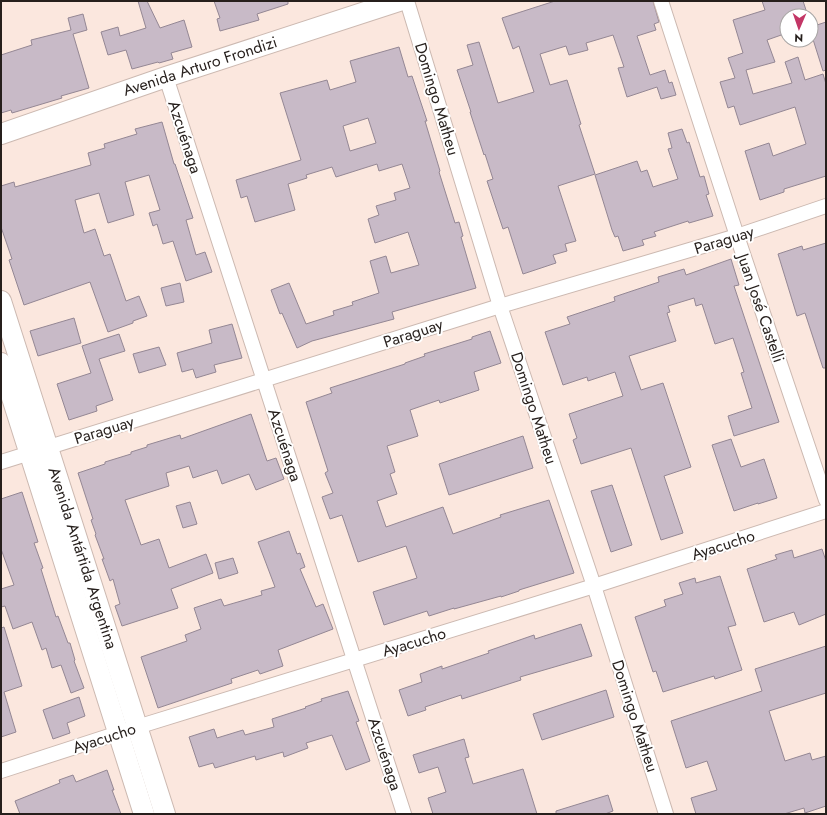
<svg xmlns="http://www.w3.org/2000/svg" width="827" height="815" font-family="Jost,sans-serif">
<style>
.building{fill:#c8bac7;stroke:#948794;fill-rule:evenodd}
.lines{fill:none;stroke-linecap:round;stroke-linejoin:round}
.minor-casing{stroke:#ccb9b1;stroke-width:16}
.secondary-casing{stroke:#ccb9b1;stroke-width:22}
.minor{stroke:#fff;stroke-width:14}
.secondary{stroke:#fff;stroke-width:20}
.labels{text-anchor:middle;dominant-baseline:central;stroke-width:4;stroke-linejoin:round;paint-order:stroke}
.street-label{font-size:16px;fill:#261f1c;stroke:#fff}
</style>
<rect width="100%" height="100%" fill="#fbe7de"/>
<g class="building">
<path d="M138,1H147L160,28L184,20L192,47L171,53L173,59L159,63L158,62L132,69L126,50L108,55L101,32L118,27L120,36L146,28Z"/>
<path d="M214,1H288V4L257,14L259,20L220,31L217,19L220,18Z"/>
<path d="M555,1H653L659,22L654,24L656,30L637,36L650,75L665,70L669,83L672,82L676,95L661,99L657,87L627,97L618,68L624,67L613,35L586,43L588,50L569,55L566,46L540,54L550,85L567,80L581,124L579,125L595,174L558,186L576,241L565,244L567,251L553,255L556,263L523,274L508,227L503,229L487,181L493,179L485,154L484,155L470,112H471L457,70L473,65L467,45L479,42L498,103L534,92L519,46L513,49L502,18Z"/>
<path d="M762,1H803L808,16H787V33L767,40L775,62L746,70L753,94L792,83L785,62L798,57L805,80L823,74L826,84V176L784,189V192L760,200L745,151L769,143L773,156L806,144L795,107L740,125L734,106L728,108L720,82L735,78L728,58L743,53L733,20L765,10Z"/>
<path d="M83,14L87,30L73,34L89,88L61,96L62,98L12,113L11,110L1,113V55L32,45L31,40L71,30L68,18Z"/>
<path d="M826,22V70L823,71L811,33V27Z"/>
<path d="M399,47L408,77L412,76L427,121H425L440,171L439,172L455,223L459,222L463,236L461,237L476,288L392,312L394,319L312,341L297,348L282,313L280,314L271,290L289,283L306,324L334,315L333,311L353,305L352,302L379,293L370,261L386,256L391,273L419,265L408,232L375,243L368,219L379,215L376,206L396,200L394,193L410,188L402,164L379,171L377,164L336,177L332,167L306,175L307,178L288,184L295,210L255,222L247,196L241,198L236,180L301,160L280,93L327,80L330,90L356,82L350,61ZM368,118L376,143L350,151L343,126Z"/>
<path d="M162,122L174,164H175L193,218L186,220L196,255L205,252L212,272L186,281L173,241L163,244L157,224L153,226L149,213L160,210L149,175L125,182L134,215L108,223L99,193L75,200L84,233L95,229L104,256L110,254L126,301L139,296L147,316L133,321V323L108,332L90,282L24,305L9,260L12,259L1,227V186L14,182L15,187L91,165L88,153L105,148L104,144L137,134L135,129Z"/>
<path d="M682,129L687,143L689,142L700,177L704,176L709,194L706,195L713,216L689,223L688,221L654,232L656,236L642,240L644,245L623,251L618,236L615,237L612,230L595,175L637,161L641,172L647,170L653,187L678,179L668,149L672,148L668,133Z"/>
<path d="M826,243V368H823L805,313L797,316L778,254L802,246L803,250Z"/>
<path d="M731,259L739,285L734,286L779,422L734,436L728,416L752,408L741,373L744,372L733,338L715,344L702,304L696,306L694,298L668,306L670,312L667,313L676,341L629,356L641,390L663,383L691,467L664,476L683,533L661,540L631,448L581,464L573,440L577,438L569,414L623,396L615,372L588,381L587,377L563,385L545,332L570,324L567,317L615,301L614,297L659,282L658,277L684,269L686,275Z"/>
<path d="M180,283L184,302L166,306L161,288Z"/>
<path d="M74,318L81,343L38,356L30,331Z"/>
<path d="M232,324L242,358L214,365L216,372L196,378L193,369L182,372L177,353L212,343L209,330Z"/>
<path d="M490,331L501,363L474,372L479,390L440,403L439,400L410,410L418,436L387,446L395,472L390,474L397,494L377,501L386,527L443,507L453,534L501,517L500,515L549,500L574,573L519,590V591L501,597V596L454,609V608L429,616L427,611L384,625L373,592L417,578L406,546L358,562L342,515L330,519L322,497L333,493L325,473L328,471L306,402L332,393L330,388L405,364V363L425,356L424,354L472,339V337Z"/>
<path d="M119,334L125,351L99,359L113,400L96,406L97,411L69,420L57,384L91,373L82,346Z"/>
<path d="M159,347L166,365L139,373L133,354Z"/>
<path d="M251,414L267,461L276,458L284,479L256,490L249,474L222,484L217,470L193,478L189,466L166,473L169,486L125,500L141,545L159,539L169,568L206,554L213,573L171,589L178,608L122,626L115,606L120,604L113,579L110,581L102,559H104L95,535L96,534L91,520L93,519L78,473L105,464V462L131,454V452L147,447V445L180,435L181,439Z"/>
<path d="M523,436L533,468L449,495L439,464Z"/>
<path d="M731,439L741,467L764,459L777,498L758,504V503L734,511L712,445Z"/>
<path d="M612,485L632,545L611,552L591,491Z"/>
<path d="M22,492L38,542L34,543L43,568L41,569L56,617L58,616L68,643H70L75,660L74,661L84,688L71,693L61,665L52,668L46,648L42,650L32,622L13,629L5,606L1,607V589L14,585L1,549V499Z"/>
<path d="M190,502L197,524L183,528L176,506Z"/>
<path d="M289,531L297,554L300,553L305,567L300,569L316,607L323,604L333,629L278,650L283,666L260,674L258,670L231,679L232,683L158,708L141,657L187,641L185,635L201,629L194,608L221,599L224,606L262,595L261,591L275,587L258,542Z"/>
<path d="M822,549L826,561V614L799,625L794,612L764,622L747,569L777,559L775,555L792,550L794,558Z"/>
<path d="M233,558L238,573L219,579L215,563Z"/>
<path d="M720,576L736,625L728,627L742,670L715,679L714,676L663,692L656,671L653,672L635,617L666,606L664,600L683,594L679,583L695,578L696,583Z"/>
<path d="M581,624L592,656L520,677L521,680L462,699L461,695L425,707L426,710L408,716L399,690L422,682L420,674L442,666V669L489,653L488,651L534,635L535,639Z"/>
<path d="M4,627L22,686L4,692L16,732L1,737V628Z"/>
<path d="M826,646V693L769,711L785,761L810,753L812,760L826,756V806L805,813L804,808L784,814H696L691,798L717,790L707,761L686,768L671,721L762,691L755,669Z"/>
<path d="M606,690L614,717L542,740L533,714Z"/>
<path d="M348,691L359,721L356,722L370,761L346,770L332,735L306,743L308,748L284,757L283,752L256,760L255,756L215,768L213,763L199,767L189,737L214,729L217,738L243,730L245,735L274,727L272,719L306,708L305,707L322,701L321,699Z"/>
<path d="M79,697L85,716L67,723L70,733L53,739L43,710Z"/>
<path d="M464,739L469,757L465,758L473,784L523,769L537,814H433L428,798L446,792L438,767L419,773L413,755Z"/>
<path d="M107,770L114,790H112L121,814H20L15,801L60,783L59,780L73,775L76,782Z"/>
<path d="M608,795L613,811L605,814H556V811Z"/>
</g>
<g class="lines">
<g class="minor-casing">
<g id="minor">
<path d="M407,1L500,306L594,586L666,814"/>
<path d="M661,1L737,236L826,500"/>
<path d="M166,77L404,814"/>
<path d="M1,462L500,306L737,236L826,206"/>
<path d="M1,771L137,727L594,586L826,511"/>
</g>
</g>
<g class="secondary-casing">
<g id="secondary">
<path d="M1,134L166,77L399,1"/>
<path d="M1,301L165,814"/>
<path d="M1,363L144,814"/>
</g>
</g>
<use href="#minor" class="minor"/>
<use href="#secondary" class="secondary"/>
</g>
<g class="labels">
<g class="street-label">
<text transform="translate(200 66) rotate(-18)">Avenida Arturo Frondizi</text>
<text transform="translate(437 99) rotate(73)">Domingo Matheu</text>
<text transform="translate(185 137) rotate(72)">Azcuénaga</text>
<text transform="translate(724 240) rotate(-17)">Paraguay</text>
<text transform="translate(761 308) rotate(71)">Juan José Castelli</text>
<text transform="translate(413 333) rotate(-18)">Paraguay</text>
<text transform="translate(534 408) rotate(72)">Domingo Matheu</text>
<text transform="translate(104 430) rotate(-17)">Paraguay</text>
<text transform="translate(285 445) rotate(72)">Azcuénaga</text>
<text transform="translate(723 545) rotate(-18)">Ayacucho</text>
<text transform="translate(83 558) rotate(72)">Avenida Antártida Argentina</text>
<text transform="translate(414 642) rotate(-17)">Ayacucho</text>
<text transform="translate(635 716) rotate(72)">Domingo Matheu</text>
<text transform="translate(104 738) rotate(-18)">Ayacucho</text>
<text transform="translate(385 754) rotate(72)">Azcuénaga</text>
</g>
</g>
<rect width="827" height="815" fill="none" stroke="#261f1c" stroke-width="4"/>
<g transform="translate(799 28) rotate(182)"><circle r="19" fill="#ffffff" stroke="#a8a5a4"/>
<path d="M0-3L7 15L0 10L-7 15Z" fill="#c33666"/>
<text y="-6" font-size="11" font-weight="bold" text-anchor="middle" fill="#261f1c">N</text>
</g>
</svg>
